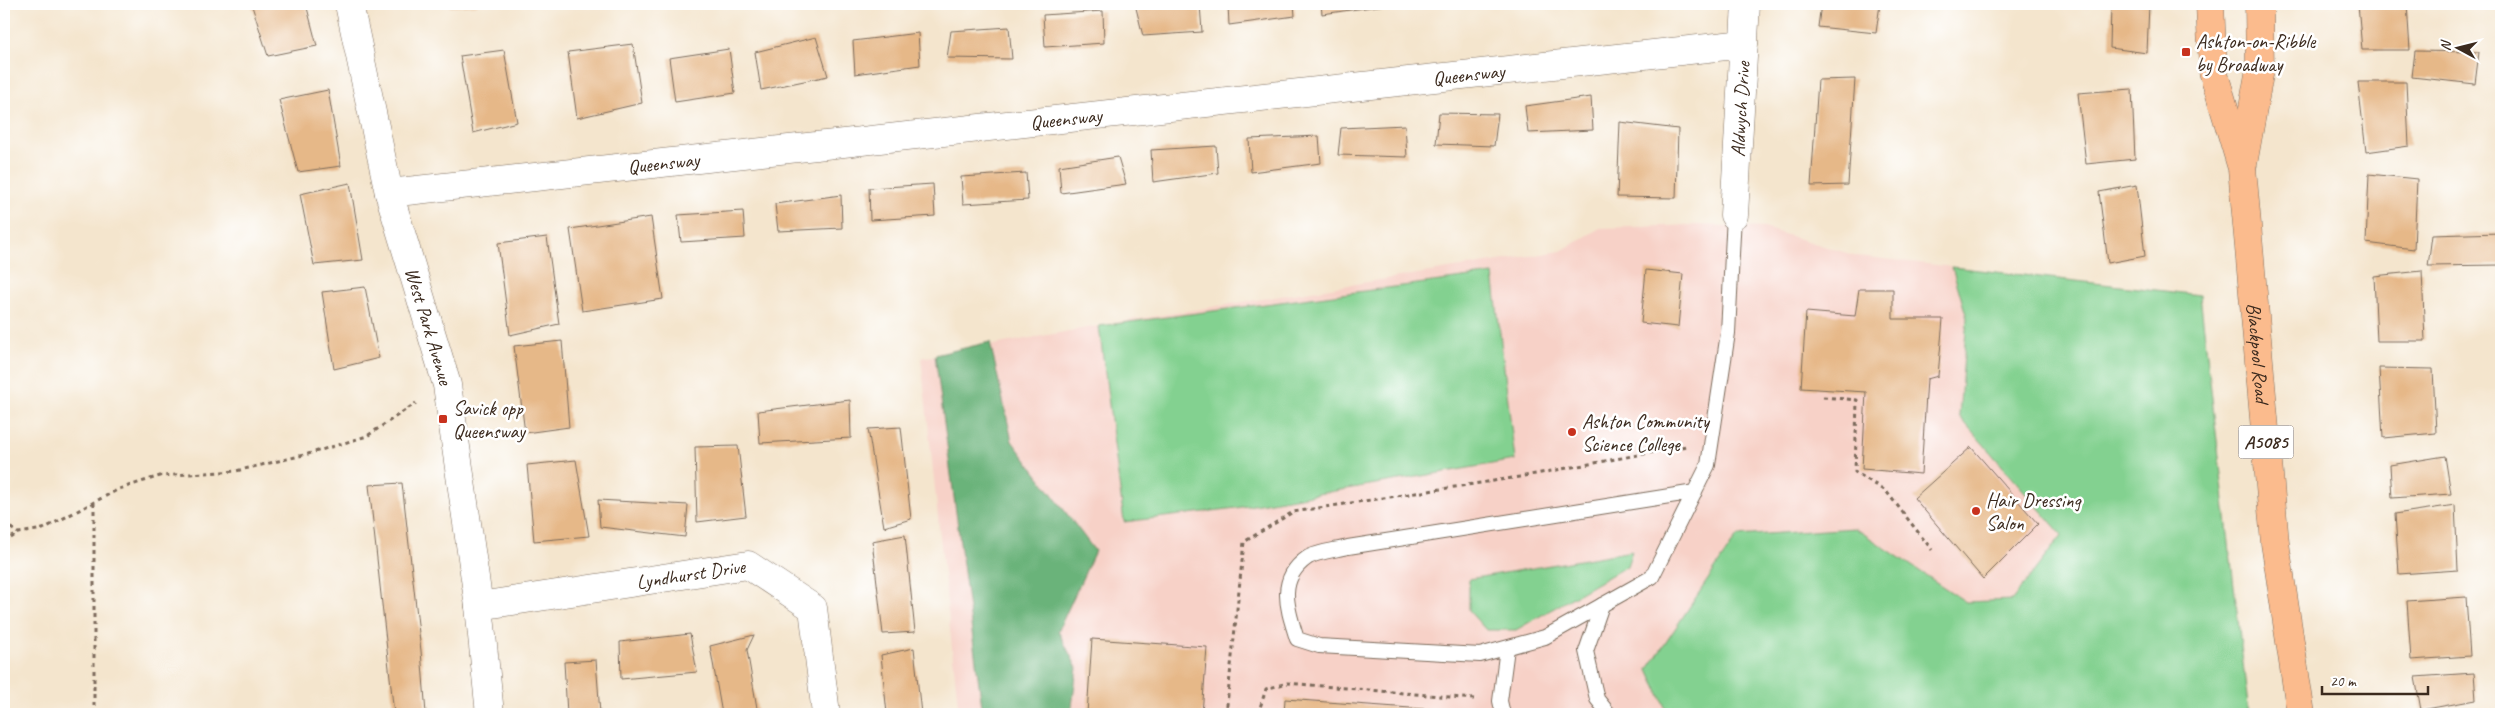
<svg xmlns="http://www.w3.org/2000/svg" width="2505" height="718" font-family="Caveat,sans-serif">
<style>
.built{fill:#f7d1c7}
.green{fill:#83d190;stroke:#5f7e57}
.forest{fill:#6ab37a;stroke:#526e4c}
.building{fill:#e6b888}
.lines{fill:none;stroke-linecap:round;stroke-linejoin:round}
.lane-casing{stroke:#7c6b5b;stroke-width:16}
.street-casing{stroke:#7c6b5b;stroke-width:29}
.highway-casing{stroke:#7c6b5b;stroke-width:29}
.path{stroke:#7c6b5b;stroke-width:3;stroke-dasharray:4 4;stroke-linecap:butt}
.lane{stroke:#fff;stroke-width:14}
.street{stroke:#fff;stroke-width:28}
.highway{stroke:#fbbb8d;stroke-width:28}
.poi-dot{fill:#c8321e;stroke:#fff;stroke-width:2}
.labels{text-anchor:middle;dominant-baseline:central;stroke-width:5;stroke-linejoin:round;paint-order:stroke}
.shield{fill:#fff;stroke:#766a62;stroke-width:1}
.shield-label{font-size:19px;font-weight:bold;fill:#3b2a1e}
.poi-label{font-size:20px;fill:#3b2a1e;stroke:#fff;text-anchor:start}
.street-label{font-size:20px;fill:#3b2a1e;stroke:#fff}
</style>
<rect width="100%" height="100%" fill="#fff"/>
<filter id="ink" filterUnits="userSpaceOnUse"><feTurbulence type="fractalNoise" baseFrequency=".02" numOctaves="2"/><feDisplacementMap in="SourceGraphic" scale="10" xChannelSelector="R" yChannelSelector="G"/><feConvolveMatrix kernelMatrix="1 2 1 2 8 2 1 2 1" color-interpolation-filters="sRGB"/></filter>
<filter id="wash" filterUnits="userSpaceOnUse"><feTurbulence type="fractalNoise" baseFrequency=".0096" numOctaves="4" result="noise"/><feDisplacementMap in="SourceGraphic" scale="20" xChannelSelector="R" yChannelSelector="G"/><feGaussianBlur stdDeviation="1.12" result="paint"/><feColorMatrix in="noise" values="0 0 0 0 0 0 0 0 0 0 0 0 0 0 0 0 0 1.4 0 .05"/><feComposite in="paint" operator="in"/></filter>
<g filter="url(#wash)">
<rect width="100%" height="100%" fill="#f4e5cd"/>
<path class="built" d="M1697,225L1764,228L1857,256L2200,295L2249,714H959L921,358L1131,320L1561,251L1600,228Z"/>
<g class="green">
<path d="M1952,267L2200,295L2249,714H1668L1648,669L1737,536L1855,528L1966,602L2012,600L2062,535L1959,416L1967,318Z"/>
<path d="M1493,274L1515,460L1236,508L1124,522L1099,326Z"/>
<path d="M1632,551L1627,566L1516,630H1486L1469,611V579Z"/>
</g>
<path class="forest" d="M990,342L1012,441L1095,551L1058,631L1077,668L1071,714H983L935,355Z"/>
<g id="blocks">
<g class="building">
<path d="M259,4H306L317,46L268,56L252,6Z"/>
<path d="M449,4H477V5L450,7Z"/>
<path d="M1135,4H1200L1202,32L1143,36Z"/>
<path d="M1228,4H1294L1295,16L1229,25Z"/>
<path d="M1321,4H1386V5L1322,14Z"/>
<path d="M1821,4H1880L1876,33L1818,27Z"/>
<path d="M2111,4H2149L2147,53L2110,48Z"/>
<path d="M2358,4H2407L2410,50H2362Z"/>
<path d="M1103,11L1104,43L1045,47L1043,15Z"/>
<path d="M1009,27L1012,59L947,58L951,31Z"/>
<path d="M918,33L920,65L855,74L853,41Z"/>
<path d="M816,37L828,76L761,90L755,52Z"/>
<path d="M633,44L642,103L577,118L568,52Z"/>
<path d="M729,49L735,93L675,102L669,58Z"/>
<path d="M504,50L517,122L473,133L460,56Z"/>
<path d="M2415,51L2479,52L2475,84L2412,77Z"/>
<path d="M1855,79L1848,185L1811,186L1818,80Z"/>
<path d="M2358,82H2406L2409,146L2366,152Z"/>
<path d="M2132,89L2135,159L2086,164L2078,93Z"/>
<path d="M328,90L341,166L298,172L279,100Z"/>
<path d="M1591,97L1593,130L1528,133L1525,106Z"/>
<path d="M1439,113L1498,114L1494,146L1436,144Z"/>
<path d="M1620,122L1678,129L1676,198L1617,197Z"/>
<path d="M1405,125L1407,157L1338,155L1341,128Z"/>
<path d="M1319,136L1321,163L1251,172L1249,139Z"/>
<path d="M1216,146L1218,173L1153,182L1151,150Z"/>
<path d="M1118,157L1126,184L1061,193L1059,166Z"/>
<path d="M1026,173L1028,200L963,204L961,177Z"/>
<path d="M2369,174L2417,179L2414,249L2366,243Z"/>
<path d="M350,183L363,260L314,265L300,194Z"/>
<path d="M933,184L935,216L870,220L869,188Z"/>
<path d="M2137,185L2145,256L2108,263L2099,192Z"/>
<path d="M841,195L842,228L778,231L775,204Z"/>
<path d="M743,211L745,238L681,242L678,215Z"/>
<path d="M651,217L663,299L582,311L570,229Z"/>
<path d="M2501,233V265L2428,266L2432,235Z"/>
<path d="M547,237L559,324L510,335L498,243Z"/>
<path d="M1646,270L1683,274L1678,327L1641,323Z"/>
<path d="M2422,271L2425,341H2377L2374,276Z"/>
<path d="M365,287L379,358L334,369L322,292Z"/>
<path d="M1859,289H1893V319H1943L1938,376L1927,379L1921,474L1862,469L1866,392L1801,388L1806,312L1855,316Z"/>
<path d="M562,341L569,427L525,433L514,346Z"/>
<path d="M2379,368L2433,369L2436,433L2383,438Z"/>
<path d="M850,400L851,438L760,443L758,411Z"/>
<path d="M901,427L911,519L884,527L868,429Z"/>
<path d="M738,446L746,516L697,522L695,447Z"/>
<path d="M1971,447L2038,524L1983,579L1914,498Z"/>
<path d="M2445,456L2451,494L2392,498L2390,465Z"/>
<path d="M576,460L589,536L534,541L527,465Z"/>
<path d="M402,483L421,651L426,714H394L369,485Z"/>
<path d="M598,500L688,505L685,537L600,527Z"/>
<path d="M2455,505L2458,570L2399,574L2395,514Z"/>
<path d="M905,535L915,632L883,634L872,541Z"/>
<path d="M2466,597L2470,656L2411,660L2407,601Z"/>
<path d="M690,634L697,672L621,679L620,642Z"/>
<path d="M754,635L747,650L758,714H722L710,646Z"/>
<path d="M1092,639L1207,647L1202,714H1087Z"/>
<path d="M914,648L921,714H887L881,655Z"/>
<path d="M596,660L600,714H567L564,662Z"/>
<path d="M2474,673L2476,700L2421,710L2415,677Z"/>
<path d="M1285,699L1466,712V714H1284Z"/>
</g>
</g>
</g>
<g filter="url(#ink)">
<use href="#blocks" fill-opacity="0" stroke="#7c6b5b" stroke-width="1"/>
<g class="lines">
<g class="lane-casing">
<g id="lane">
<path d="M1695,492L1348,547C1336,550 1316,552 1307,558C1276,580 1288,610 1297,639L1319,646L1480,655L1545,637L1652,577L1708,465L1728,333L1734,215"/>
<path d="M1602,605L1586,651L1597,699L1609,714"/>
<path d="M1503,714L1500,701L1507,648"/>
</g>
</g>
<g class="street-casing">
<g id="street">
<path id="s1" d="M349,4L389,193L447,385L479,606L490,714"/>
<path id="s2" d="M389,193L1744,44"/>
<path id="s3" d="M1734,215L1746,4"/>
<path id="s4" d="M479,606L748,565L813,608L826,714"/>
</g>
</g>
<g class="highway-casing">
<g id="highway">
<path id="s5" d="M2210,4L2213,71L2242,168L2275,543L2301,714"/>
<path d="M2243,164L2260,69L2259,4"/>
</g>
</g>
<g class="path">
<path d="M1823,397L1857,400L1855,472L1886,491L1932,550"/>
<path d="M4,523L18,533"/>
<path d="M4,542L19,533L43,529L119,489L160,476L236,471L308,454L367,436L416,403"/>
<path d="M94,714V502"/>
<path d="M1226,714L1244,542L1293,512L1519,477L1686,446"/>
<path d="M1258,714L1266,689L1287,683L1474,699"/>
</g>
<use href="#lane" class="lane"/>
<use href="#street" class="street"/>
<use href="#highway" class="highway"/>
</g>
</g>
<g class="poi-dot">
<rect x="2181" y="47" width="10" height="10" rx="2.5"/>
<rect x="438" y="414" width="10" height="10" rx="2.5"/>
<circle cx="1572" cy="432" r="5"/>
<circle cx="1976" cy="511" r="5"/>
</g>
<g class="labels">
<rect class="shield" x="2238.5" y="425.5" width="55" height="33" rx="4"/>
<g class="shield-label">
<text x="2266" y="442">A5085</text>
</g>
<g class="poi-label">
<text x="2196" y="41">Ashton-on-Ribble<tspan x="2196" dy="23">by Broadway</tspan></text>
<text x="453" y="408">Savick opp<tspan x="453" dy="23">Queensway</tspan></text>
<text x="1582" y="421">Ashton Community<tspan x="1582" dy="23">Science College</tspan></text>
<text x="1986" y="500">Hair Dressing<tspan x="1986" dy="23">Salon</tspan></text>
</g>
<g class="street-label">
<text stroke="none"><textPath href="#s2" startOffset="1086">Queensway</textPath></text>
<text stroke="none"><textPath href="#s3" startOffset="106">Aldwych Drive</textPath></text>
<text stroke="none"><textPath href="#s2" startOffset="681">Queensway</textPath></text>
<text stroke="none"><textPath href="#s2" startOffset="276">Queensway</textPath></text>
<text stroke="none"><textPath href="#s1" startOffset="332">West Park Avenue</textPath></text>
<text stroke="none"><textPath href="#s5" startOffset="354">Blackpool Road</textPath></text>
<text stroke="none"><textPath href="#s4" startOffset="214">Lyndhurst Drive</textPath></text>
</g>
</g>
<rect width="2505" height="718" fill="none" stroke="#fff" stroke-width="20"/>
<g transform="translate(2458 48) rotate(277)" stroke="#ffffff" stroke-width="4" paint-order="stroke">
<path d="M0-4L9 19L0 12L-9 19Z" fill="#3b2a1e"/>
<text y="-8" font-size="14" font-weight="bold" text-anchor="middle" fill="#3b2a1e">N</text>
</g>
<path d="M2322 686v8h106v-8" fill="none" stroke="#3b2a1e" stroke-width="2.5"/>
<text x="2330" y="686" font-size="15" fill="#3b2a1e" stroke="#ffffff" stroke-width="4" paint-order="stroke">20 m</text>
</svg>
